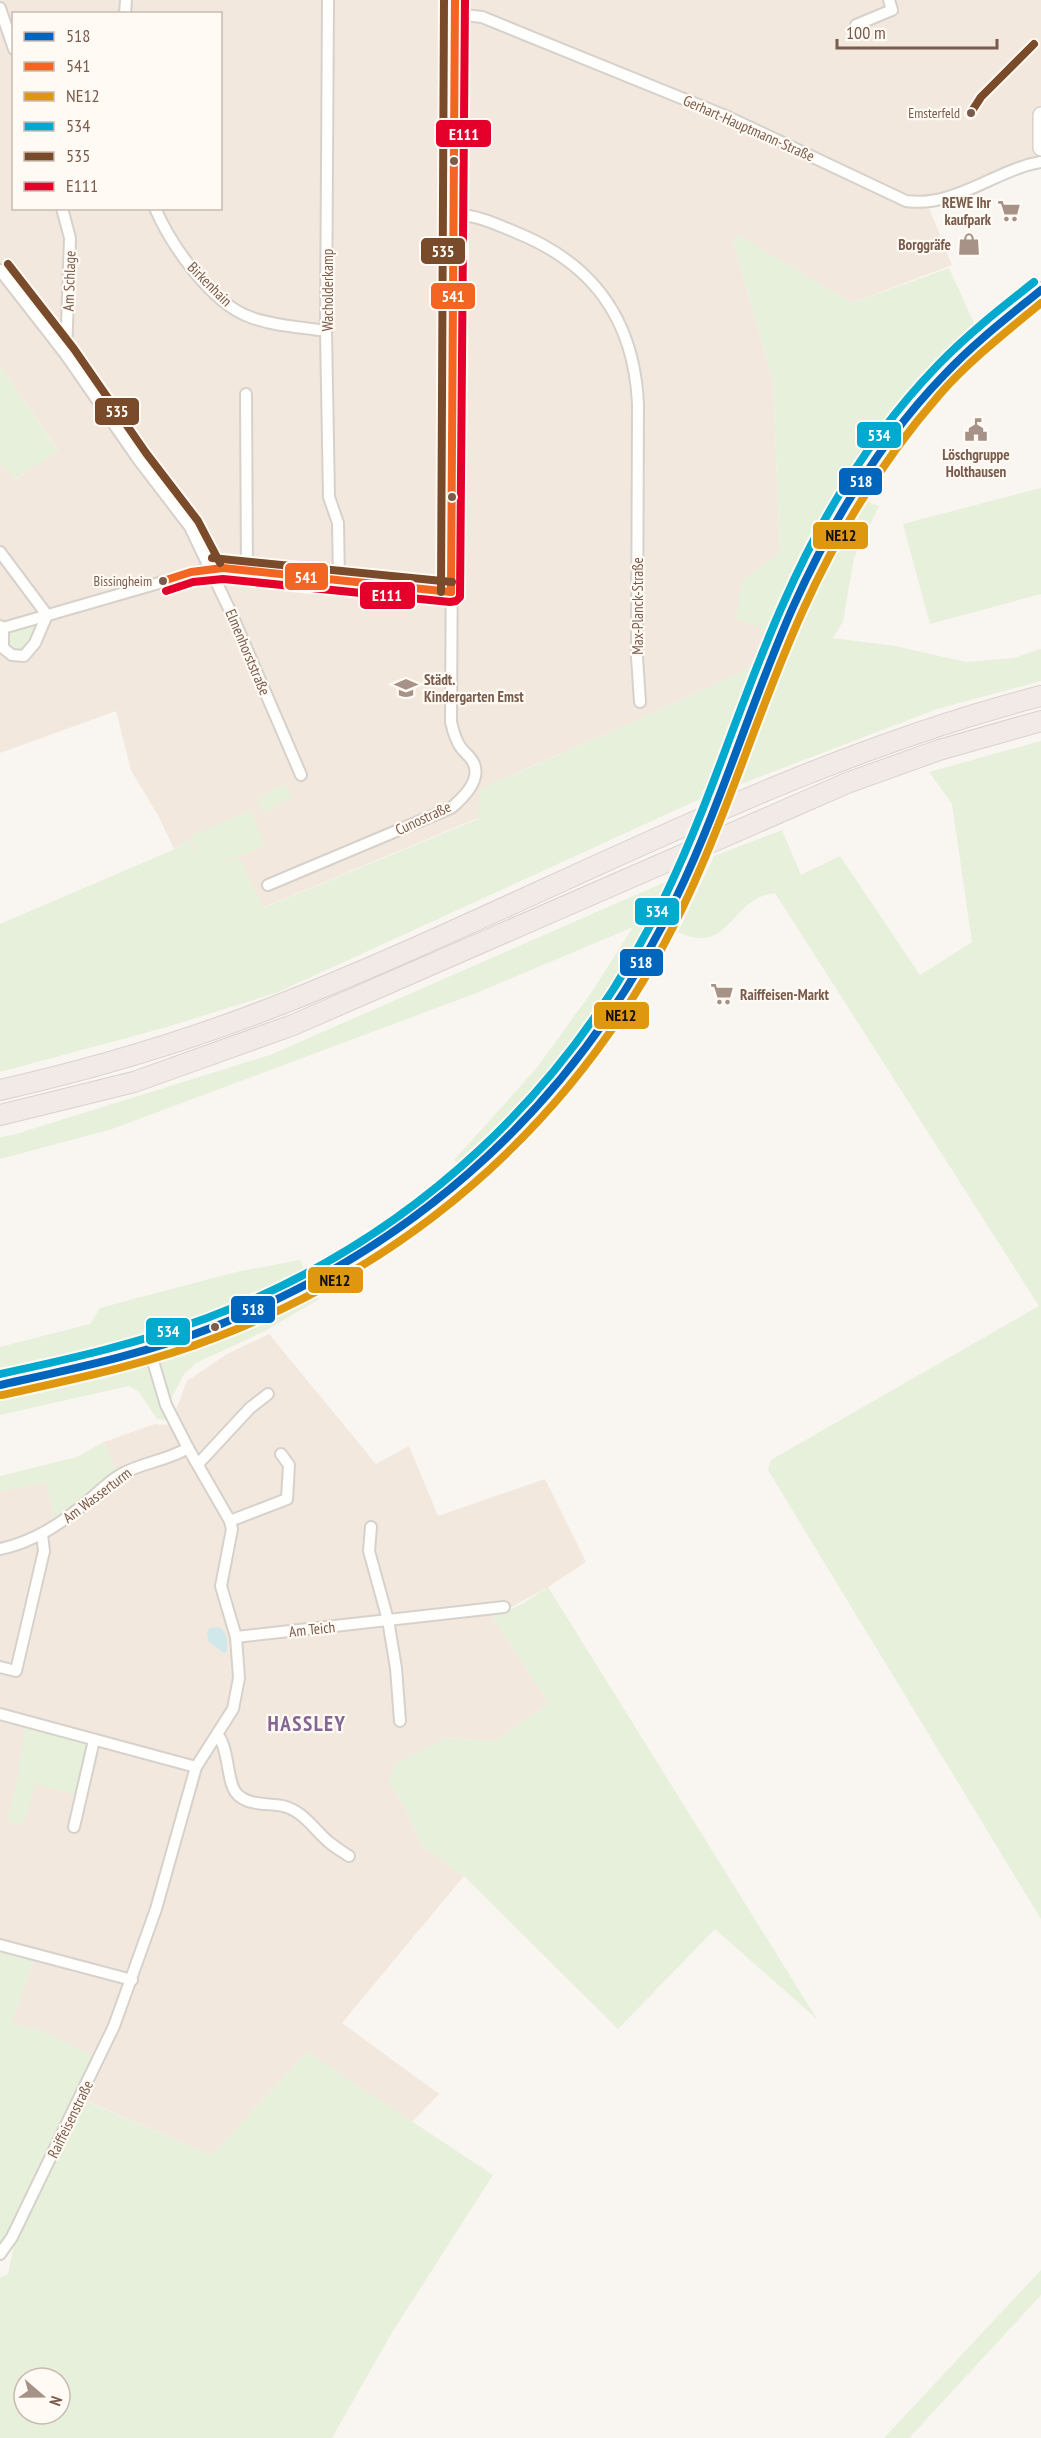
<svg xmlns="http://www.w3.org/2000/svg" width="1041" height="2438" font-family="'PT Sans Narrow',sans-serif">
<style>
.residential{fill:#f2e8de;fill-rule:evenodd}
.green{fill:#e7f0db;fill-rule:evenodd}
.water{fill:#d0e8ea}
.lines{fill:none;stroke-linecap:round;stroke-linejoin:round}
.street-casing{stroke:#d7d1cb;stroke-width:14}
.secondary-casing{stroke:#d9d2cb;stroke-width:18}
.highway-casing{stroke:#dad1cc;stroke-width:22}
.street{stroke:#fefefd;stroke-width:10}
.secondary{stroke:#fefefd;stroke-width:15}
.highway{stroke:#f2eae7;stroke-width:20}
.secondary-bridge-casing{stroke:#d9d2cb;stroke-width:18;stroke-linecap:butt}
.secondary-bridge{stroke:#fefefd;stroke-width:15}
.bus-1-casing{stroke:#fffaf3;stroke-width:12}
.bus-2-casing{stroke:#fffaf3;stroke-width:12}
.bus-3-casing{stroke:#fffaf3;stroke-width:12}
.bus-4-casing{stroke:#fffaf3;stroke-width:12}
.bus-5-casing{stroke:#fffaf3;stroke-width:12}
.bus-6-casing{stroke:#fffaf3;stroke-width:12}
.bus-1{stroke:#0065bd;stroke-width:8}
.bus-2{stroke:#f26522;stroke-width:8}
.bus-3{stroke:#de970f;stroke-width:8}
.bus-4{stroke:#00a9ce;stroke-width:8}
.bus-5{stroke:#7a4b2a;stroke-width:8}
.bus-6{stroke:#e4002b;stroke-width:8}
.bus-dot{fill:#7a5c4d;stroke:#fffaf3;stroke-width:2}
.labels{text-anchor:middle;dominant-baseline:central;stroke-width:4.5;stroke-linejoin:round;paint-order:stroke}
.bus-label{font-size:14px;fill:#7a5c4d;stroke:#fffaf3;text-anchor:end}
.street-label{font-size:15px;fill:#7a5c4d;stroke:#fffaf3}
.poi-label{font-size:15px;font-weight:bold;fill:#7a5c4d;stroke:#fffaf3;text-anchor:end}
.district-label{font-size:21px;font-weight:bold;letter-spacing:1.5px;fill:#846695;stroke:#fffaf3}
.line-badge{stroke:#fffaf3;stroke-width:2}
.badge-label{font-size:16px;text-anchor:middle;font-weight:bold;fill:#fff}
.pale-badge-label{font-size:16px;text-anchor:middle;font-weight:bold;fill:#111}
</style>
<rect width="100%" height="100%" fill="#f9f5f0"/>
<g class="residential">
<path d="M0,0H1041V165L1024,158L992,178L927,203L952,265L852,303L738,236L733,240L773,381L780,552L760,663L631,723L511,775L478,818L262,908L202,869L189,840L174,849L160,819L131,770L116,711L0,753V463L16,479L58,450L0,366ZM14,14H220V208H14Z"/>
<path d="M269,1334L376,1464L409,1446L438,1516L545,1479L586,1562L548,1587L493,1617L549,1704L495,1741L444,1738L389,1783L407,1811L422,1846L464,1876L342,2023L439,2094L412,2122L307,2052L212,2155L75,2096L42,2031L11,2024L34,1960L0,1952V1491L46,1482L55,1518L116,1471L104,1442L155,1424L170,1425L187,1381L227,1354Z"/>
</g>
<g class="green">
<path d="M738,235L852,303L949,268L974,323L906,399L853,474L765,629L736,619L742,581L780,552L773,381L733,240Z"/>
<path d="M0,366L58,451L15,479L0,463Z"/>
<path d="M1041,488V594L930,624L903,524Z"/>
<path d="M861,499L879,506L854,558L843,621L833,638L895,646L966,662L1014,658L1041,649V681L937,709L736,786L748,755L751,737C781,656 814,573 861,499Z"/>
<path d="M33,625L35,628L25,648L19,651L8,646V636L12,632Z"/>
<path d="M760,663L700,799L276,993L167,1027L0,1072V924L173,850L189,840L201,865L191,836L251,810L265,846L216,865L240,859L263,908L478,819L480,789L631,723Z"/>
<path d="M1041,741V1919L768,1470L771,1460L1039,1306L775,893C729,898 731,957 678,932L714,856L782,830L801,875L840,856L920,975L972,942L952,804L929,772Z"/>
<path d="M285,784L292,797L265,813L256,799Z"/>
<path d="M672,879L648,933L618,983L576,1044L462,1168L454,1160L536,1069L593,990L633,927L474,994L112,1129L0,1159V1137L13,1135L270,1055Z"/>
<path d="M300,1260L319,1299L265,1331L196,1363L184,1374L172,1397L165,1420L157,1419L139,1392L129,1386L0,1415V1347L90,1324L100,1308L236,1272Z"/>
<path d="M104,1442L116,1471L55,1519L46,1482L0,1491V1476L77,1457Z"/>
<path d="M548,1587L817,2019L715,1929L618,2029L464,1876L422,1846L407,1811L389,1783L396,1763L445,1738L495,1741L549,1704L493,1617L522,1604Z"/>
<path d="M26,1724L83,1739L86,1744L77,1795L35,1784L26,1819L17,1824L7,1820L17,1780Z"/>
<path d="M0,1952L34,1960L11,2024L42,2031L94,2056L35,2179L7,2234L0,2243Z"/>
<path d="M307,2052L493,2175L391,2334L332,2438H0V2278L8,2274L15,2239L83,2100L212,2155ZM24,2378H60V2414H24Z"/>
<path d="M1041,2270V2295L909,2438H884Z"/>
</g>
<path class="water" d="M218,1627L223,1630L227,1639V1651L224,1653L208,1641L207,1631L211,1628Z"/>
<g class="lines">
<g class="street-casing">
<g id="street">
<path d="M328,0L326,331L329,497L338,523L339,579"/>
<path d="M0,8L14,49"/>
<path d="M125,14L126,0"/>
<path d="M455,14L482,17L728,117L906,201C954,208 995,170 1041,162"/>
<path d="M856,25L892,10L889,0"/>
<path d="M62,208L70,238L66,355"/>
<path d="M155,208C171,245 211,303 250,317C273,326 302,327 326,331"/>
<path d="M453,214C476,215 494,223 515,232C593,263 634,319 638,404L637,657L640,702"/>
<path d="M0,270L66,355L138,459L190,527L232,615L301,775"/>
<path d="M246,394L247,570"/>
<path d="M0,552L47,615"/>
<path d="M0,626L3,628L211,568L451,592"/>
<path d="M3,628V648L12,655L24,656L35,643L47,615"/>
<path d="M268,885L451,808C463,798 481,781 474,764C471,757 466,754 462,749C456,742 453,731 451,722L455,0"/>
<path d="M198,1464L250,1408L268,1394"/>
<path d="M230,1521L287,1499L289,1465L281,1454"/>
<path d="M371,1527L369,1551L388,1620L396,1668L400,1721"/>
<path d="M0,1549C34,1542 62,1523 88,1501C98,1493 108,1482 120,1475C142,1462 167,1461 188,1448"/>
<path d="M236,1637L504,1607"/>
<path d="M0,1667L16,1671L44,1551L42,1534"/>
<path d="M0,1714L196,1767"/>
<path d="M218,1735C230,1751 226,1784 238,1795C250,1806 268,1803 283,1806C304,1811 314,1830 330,1843C336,1848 343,1852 349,1856"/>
<path d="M74,1827L94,1740"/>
<path d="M0,1945L132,1980"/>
<path d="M0,2254L12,2237L114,2026L156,1909L196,1767L233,1709L239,1678L236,1637L221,1586L232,1529L230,1521L188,1448L166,1405L149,1348"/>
</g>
</g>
<g class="secondary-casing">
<g id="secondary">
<path d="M1041,115V148"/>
<path d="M728,771C780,633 835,494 935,383C967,349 1004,320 1041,290"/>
<path d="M0,1385C72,1369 145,1352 214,1327C263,1308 311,1283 356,1256C383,1239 410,1223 435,1204C541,1125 619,1016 676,897"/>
</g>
</g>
<g class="highway-casing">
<g id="highway">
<path d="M0,1090C97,1068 191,1040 284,1003C537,903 776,764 1041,696"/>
<path d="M0,1115L134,1082L293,1025L847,783L939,750L1041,721"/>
</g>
</g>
<use href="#street" class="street"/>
<use href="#secondary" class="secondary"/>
<use href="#highway" class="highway"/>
<g class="secondary-bridge-casing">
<path id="secondary-bridge" d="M676,897L728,771"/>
</g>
<use href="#secondary-bridge" class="secondary-bridge"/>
<g class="bus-1-casing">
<path id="bus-1" d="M0,1385C72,1369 146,1354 216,1326C422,1244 581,1098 677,896C722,802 751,702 793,607C831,523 880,441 945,374C974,343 1008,317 1041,290"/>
</g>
<g class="bus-2-casing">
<g id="bus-2">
<path d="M163,581L191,572L223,568L451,592"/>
<path d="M451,592L455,0"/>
</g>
</g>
<g class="bus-3-casing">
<path id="bus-3" d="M2,1395C75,1379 148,1364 217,1337C441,1250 607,1088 701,867C738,782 765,693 804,608C839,531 884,458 940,394C970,360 1006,332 1041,303"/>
</g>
<g class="bus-4-casing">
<path id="bus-4" d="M0,1374C70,1359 140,1343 207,1318C413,1241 574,1089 667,892C712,798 741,698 783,604C821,517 872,433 938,365C968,334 1001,308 1034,282"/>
</g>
<g class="bus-5-casing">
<g id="bus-5">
<path d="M970,114L981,97L1034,44"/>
<path d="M8,264L74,349L146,453L198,521L220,563"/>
<path d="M212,558L452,582"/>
<path d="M441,592L444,0"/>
</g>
</g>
<g class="bus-6-casing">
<path id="bus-6" d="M166,591L193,582L223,579L450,602L456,601L460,597L465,0"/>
</g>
<use href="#bus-1" class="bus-1"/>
<use href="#bus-2" class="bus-2"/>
<use href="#bus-3" class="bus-3"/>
<use href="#bus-4" class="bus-4"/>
<use href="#bus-5" class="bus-5"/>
<use href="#bus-6" class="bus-6"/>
</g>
<defs>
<g id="supermarket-bare" transform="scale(1.8)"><path d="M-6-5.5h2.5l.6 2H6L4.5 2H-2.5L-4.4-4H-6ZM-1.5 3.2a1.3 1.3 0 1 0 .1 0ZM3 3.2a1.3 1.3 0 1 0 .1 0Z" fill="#a69286" stroke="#fffaf3" stroke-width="2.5" paint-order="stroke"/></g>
<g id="shop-bare" transform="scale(1.8)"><path d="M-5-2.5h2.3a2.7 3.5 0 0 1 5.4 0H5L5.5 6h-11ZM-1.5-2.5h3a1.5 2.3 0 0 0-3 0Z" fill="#a69286" stroke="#fffaf3" stroke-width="2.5" paint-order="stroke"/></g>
<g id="civic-bare" transform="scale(1.8)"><path d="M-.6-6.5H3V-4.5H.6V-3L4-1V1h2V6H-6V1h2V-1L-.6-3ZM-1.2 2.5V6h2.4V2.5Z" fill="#a69286" stroke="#fffaf3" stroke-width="2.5" paint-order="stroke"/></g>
<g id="school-bare" transform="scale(1.8)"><path d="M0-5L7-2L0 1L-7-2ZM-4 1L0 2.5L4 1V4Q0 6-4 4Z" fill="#a69286" stroke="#fffaf3" stroke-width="2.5" paint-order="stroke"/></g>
</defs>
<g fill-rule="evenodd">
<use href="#supermarket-bare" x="1009" y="211"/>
<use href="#shop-bare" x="969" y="244"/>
<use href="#civic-bare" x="976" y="430"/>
<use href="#school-bare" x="406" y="688"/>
<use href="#supermarket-bare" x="722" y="994"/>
</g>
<g class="bus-dot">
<circle cx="971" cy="113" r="5"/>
<circle cx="454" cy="161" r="5"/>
<circle cx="452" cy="497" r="5"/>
<circle cx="163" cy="581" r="5"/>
<circle cx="215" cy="1327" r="5"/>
</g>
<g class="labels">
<g class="bus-label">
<text x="960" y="113">Emsterfeld</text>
<text x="152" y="581">Bissingheim</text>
</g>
<g class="street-label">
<text transform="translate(749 128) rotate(24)">Gerhart-Hauptmann-Straße</text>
<text transform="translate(69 281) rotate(-88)">Am Schlage</text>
<text transform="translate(210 284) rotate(45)">Birkenhain</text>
<text transform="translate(327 290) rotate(-90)">Wacholderkamp</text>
<text transform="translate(637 606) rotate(-90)">Max-Planck-Straße</text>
<text transform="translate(248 652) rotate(67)">Elmenhorststraße</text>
<text transform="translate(423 818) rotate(-25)">Cunostraße</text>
<text transform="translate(97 1495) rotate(-37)">Am Wasserturm</text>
<text transform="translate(312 1629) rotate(-6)">Am Teich</text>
<text transform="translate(70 2119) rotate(-64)">Raiffeisenstraße</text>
</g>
<g class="poi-label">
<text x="991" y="202">REWE Ihr<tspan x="991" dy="17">kaufpark</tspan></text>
<text x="951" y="244">Borggräfe</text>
<text x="976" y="454" text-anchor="middle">Löschgruppe<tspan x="976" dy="17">Holthausen</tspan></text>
<text x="424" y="679" text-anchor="start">Städt.<tspan x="424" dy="17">Kindergarten Emst</tspan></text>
<text x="740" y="994" text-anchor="start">Raiffeisen-Markt</text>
</g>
<g class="district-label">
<text x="307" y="1723">HASSLEY</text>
</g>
</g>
<g class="line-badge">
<rect x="435" y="119" width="57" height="29" rx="6" fill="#e4002b"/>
<rect x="420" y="237" width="46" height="28" rx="6" fill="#7a4b2a"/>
<rect x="430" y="282" width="46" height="28" rx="6" fill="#f26522"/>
<rect x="94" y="397" width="46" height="29" rx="6" fill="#7a4b2a"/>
<rect x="856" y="421" width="46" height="28" rx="6" fill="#00a9ce"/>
<rect x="838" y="467" width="45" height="29" rx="6" fill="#0065bd"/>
<rect x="812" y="521" width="57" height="29" rx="6" fill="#de970f"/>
<rect x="284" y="562" width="45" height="29" rx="6" fill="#f26522"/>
<rect x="359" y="581" width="57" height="29" rx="6" fill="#e4002b"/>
<rect x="634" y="897" width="46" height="29" rx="6" fill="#00a9ce"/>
<rect x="619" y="948" width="45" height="29" rx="6" fill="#0065bd"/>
<rect x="593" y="1001" width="57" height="29" rx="6" fill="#de970f"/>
<rect x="307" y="1266" width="57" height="28" rx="6" fill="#de970f"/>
<rect x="230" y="1295" width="46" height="29" rx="6" fill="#0065bd"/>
<rect x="145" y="1317" width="46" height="29" rx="6" fill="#00a9ce"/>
</g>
<g class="badge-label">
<text x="464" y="140">E111</text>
<text x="443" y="257">535</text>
<text x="453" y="302">541</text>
<text x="117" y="417">535</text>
<text x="879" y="441">534</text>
<text x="861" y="487">518</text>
<text x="306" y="583">541</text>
<text x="387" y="601">E111</text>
<text x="657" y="917">534</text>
<text x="641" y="968">518</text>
<text x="253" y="1315">518</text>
<text x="168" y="1337">534</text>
</g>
<g class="pale-badge-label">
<text x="841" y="541">NE12</text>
<text x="621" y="1021">NE12</text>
<text x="335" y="1286">NE12</text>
</g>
<rect x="12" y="12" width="210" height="198" fill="#fffaf3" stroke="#cabbb1" stroke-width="1.5"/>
<rect x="24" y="32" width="30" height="9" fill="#0065bd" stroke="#cabbb1" stroke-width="1.5"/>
<text x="66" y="42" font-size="18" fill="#7a5c4d">518</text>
<rect x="24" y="62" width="30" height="9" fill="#f26522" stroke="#cabbb1" stroke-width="1.5"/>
<text x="66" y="72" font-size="18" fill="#7a5c4d">541</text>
<rect x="24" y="92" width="30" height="9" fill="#de970f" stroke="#cabbb1" stroke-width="1.5"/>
<text x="66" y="102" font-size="18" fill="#7a5c4d">NE12</text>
<rect x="24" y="122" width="30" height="9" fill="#00a9ce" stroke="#cabbb1" stroke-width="1.5"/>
<text x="66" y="132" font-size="18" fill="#7a5c4d">534</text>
<rect x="24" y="152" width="30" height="9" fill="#7a4b2a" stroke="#cabbb1" stroke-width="1.5"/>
<text x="66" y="162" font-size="18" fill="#7a5c4d">535</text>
<rect x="24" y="182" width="30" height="9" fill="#e4002b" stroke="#cabbb1" stroke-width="1.5"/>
<text x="66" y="192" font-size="18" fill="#7a5c4d">E111</text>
<g transform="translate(42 2396) rotate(110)"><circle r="28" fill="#fffaf3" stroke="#cabbb1" stroke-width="1.5"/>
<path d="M0-4.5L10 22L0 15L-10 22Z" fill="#a69286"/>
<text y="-9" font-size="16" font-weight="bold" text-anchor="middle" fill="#7a5c4d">N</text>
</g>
<path d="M837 39v9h160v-9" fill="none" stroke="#7a5c4d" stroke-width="3"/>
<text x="846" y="39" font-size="18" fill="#7a5c4d" stroke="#fffaf3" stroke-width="4.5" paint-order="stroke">100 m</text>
</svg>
